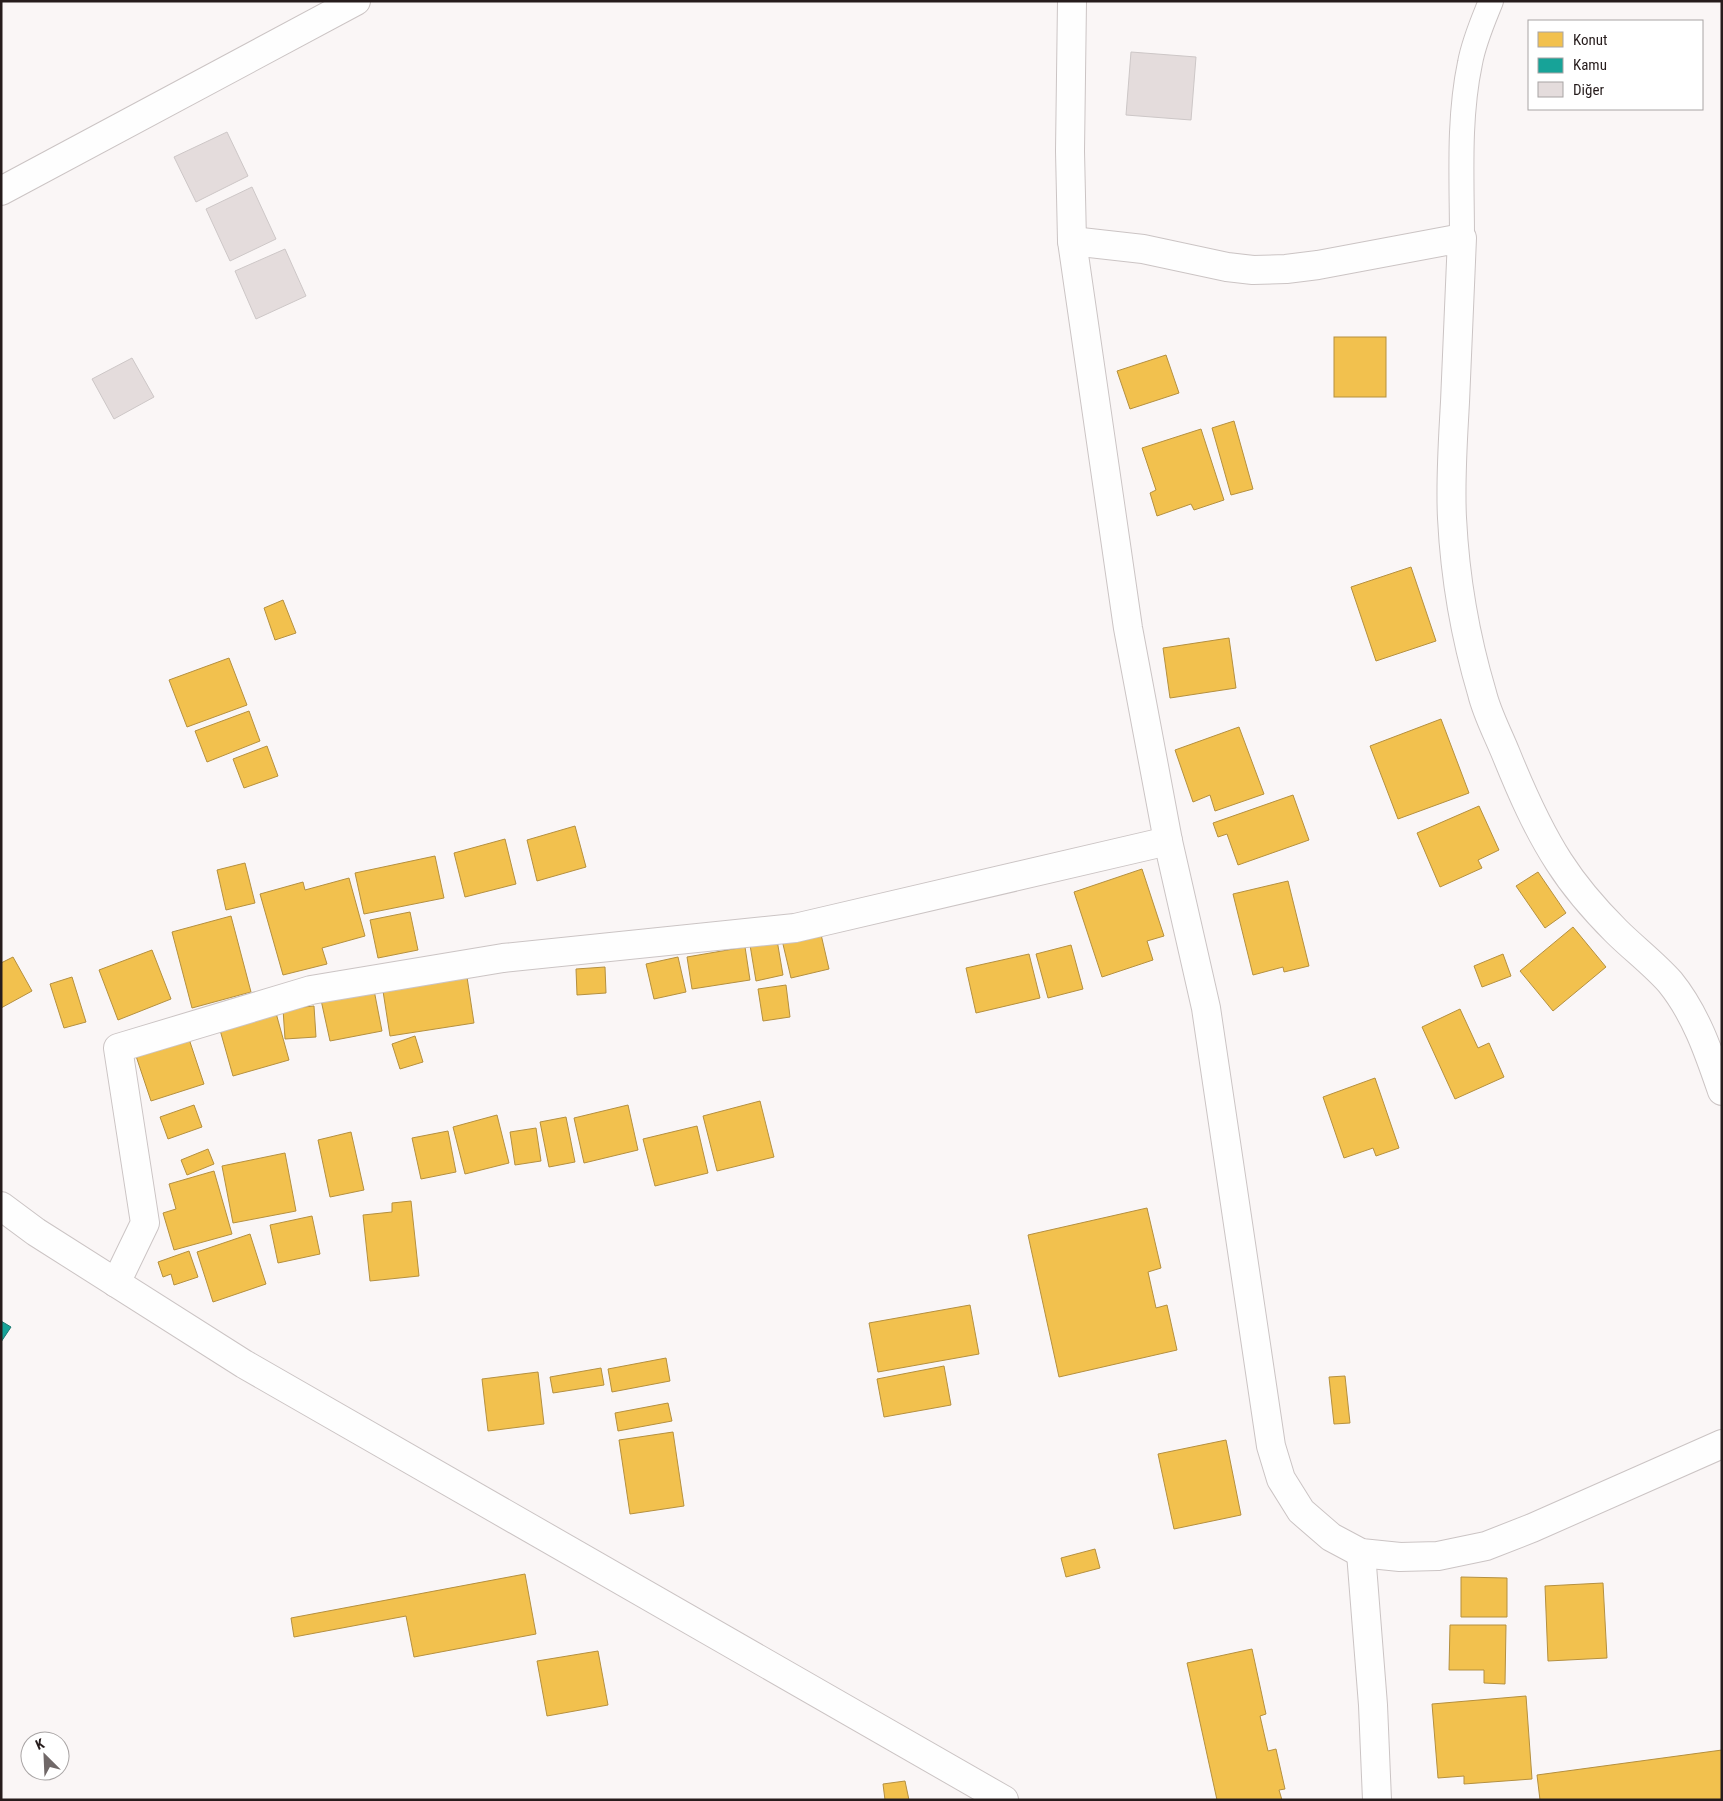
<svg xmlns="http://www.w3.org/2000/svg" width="1723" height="1801" font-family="'Roboto Condensed',sans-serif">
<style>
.homes{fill:#f2c14e;stroke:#b5903f}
.public{fill:#17a398;stroke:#1c7a73}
.building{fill:#e4dcdc;stroke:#cdc7c7}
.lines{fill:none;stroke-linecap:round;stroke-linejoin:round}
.service-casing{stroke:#cbc4c4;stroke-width:26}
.minor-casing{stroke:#cbc4c4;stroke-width:30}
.tertiary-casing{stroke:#cbc4c4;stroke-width:30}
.service{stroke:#fefefe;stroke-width:24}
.minor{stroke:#fefefe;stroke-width:28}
.tertiary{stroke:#fefefe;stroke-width:28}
</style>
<rect width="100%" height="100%" fill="#faf6f6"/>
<g class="homes">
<rect x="1334" y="337" width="52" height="60"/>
<path d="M1166,355L1179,393L1130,409L1117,371Z"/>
<path d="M1234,421L1253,489L1231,495L1212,428Z"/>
<path d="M1201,429L1224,500L1194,510L1191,504L1157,516L1150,493L1156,490L1142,448Z"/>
<path d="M1411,567L1436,641L1376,661L1351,587Z"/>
<path d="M283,600L296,633L275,640L264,608Z"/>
<path d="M1229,638L1236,688L1170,698L1163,648Z"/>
<path d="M229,658L247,705L187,727L169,680Z"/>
<path d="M249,711L260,741L207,762L195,731Z"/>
<path d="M1441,719L1469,793L1398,819L1370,746Z"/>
<path d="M1239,727L1264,794L1215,811L1210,795L1193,802L1175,750Z"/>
<path d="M267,746L278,776L244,788L233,759Z"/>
<path d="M1293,795L1309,840L1238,865L1227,834L1218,837L1213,823Z"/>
<path d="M1479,806L1499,850L1478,860L1482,868L1440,887L1417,833Z"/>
<path d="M575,826L586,867L537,881L527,840Z"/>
<path d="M505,839L516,884L465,897L454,853Z"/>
<path d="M435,856L444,898L364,914L355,873Z"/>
<path d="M245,863L255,903L226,910L217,870Z"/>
<path d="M1142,869L1164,936L1147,941L1153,960L1102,977L1074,892Z"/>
<path d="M1538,872L1566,913L1545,928L1516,886Z"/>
<path d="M349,878L365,936L322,948L327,964L283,975L260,894L303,882L305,890Z"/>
<path d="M1288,881L1309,966L1284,972L1283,967L1253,975L1233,894Z"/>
<path d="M410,912L418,950L378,958L370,920Z"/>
<path d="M231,916L251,992L192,1008L172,932Z"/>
<path d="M1573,927L1606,967L1553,1011L1520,971Z"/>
<path d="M820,930L829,969L791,978L782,940Z"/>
<path d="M777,940L783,975L756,981L750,945Z"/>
<path d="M1071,945L1083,989L1048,998L1036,954Z"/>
<path d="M745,947L750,980L692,989L687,957Z"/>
<path d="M152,950L171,999L118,1020L99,970Z"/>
<path d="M1029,954L1040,998L976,1013L966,968Z"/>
<path d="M1503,954L1511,976L1482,987L1474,966Z"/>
<path d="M13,957L32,991L1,1008V963Z"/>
<path d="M678,957L686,992L654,999L646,964Z"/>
<path d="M605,967L606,993L577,995L576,969Z"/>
<path d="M72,977L86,1022L64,1028L50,984Z"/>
<path d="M467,977L474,1023L390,1036L383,991Z"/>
<path d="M786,985L790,1017L763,1021L758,989Z"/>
<path d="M374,990L382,1031L330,1041L321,1000Z"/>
<path d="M314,1006L316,1037L285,1039L283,1009Z"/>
<path d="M1460,1009L1478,1048L1489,1043L1504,1077L1455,1099L1422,1027Z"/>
<path d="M276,1013L289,1060L233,1076L220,1030Z"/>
<path d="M415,1036L423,1062L400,1069L392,1044Z"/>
<path d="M189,1039L204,1084L151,1101L136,1056Z"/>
<path d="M1375,1078L1399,1148L1376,1156L1373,1148L1344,1158L1323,1097Z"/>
<path d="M760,1101L774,1157L717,1171L703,1116Z"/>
<path d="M194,1105L202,1127L168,1139L160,1117Z"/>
<path d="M628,1105L638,1150L584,1163L574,1118Z"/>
<path d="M497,1115L509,1163L465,1174L453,1127Z"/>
<path d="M566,1117L575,1162L549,1167L540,1122Z"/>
<path d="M697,1126L708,1173L655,1186L643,1139Z"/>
<path d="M536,1128L541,1161L515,1165L510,1132Z"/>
<path d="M448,1131L456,1172L421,1179L412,1138Z"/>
<path d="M351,1132L364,1190L330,1197L318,1140Z"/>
<path d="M208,1149L214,1164L187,1175L181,1160Z"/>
<path d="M285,1153L296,1211L233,1223L222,1166Z"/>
<path d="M214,1171L232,1234L174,1250L163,1213L176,1209L169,1184Z"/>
<path d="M411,1201L419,1276L370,1281L363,1215L392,1212V1203Z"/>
<path d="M1147,1208L1161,1268L1148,1272L1156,1308L1167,1305L1177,1350L1059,1377L1028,1235Z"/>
<path d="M312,1216L320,1254L278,1263L270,1225Z"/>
<path d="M250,1234L266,1284L213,1302L197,1252Z"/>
<path d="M189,1251L198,1277L174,1285L171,1274L163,1277L158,1262Z"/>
<path d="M970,1305L979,1354L878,1372L869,1323Z"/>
<path d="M666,1358L670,1381L612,1392L608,1369Z"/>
<path d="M944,1366L951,1405L884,1417L877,1379Z"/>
<path d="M601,1368L604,1385L553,1393L550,1377Z"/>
<path d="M538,1372L544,1424L488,1431L482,1379Z"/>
<path d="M1345,1376L1350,1423L1334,1424L1329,1377Z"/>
<path d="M668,1403L672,1421L618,1431L615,1413Z"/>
<path d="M673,1432L684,1506L630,1514L619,1440Z"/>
<path d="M1226,1440L1241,1515L1174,1529L1158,1454Z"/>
<path d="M1095,1549L1100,1568L1066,1577L1061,1558Z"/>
<path d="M525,1574L536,1634L414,1657L406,1616L294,1637L291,1618Z"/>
<path d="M1461,1577L1507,1578V1617H1461Z"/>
<path d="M1603,1583L1607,1658L1548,1661L1545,1586Z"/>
<path d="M1450,1625H1506L1505,1684L1484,1683V1670H1449Z"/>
<path d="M1252,1649L1266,1714L1260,1716L1268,1751L1276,1749L1285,1789L1279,1790L1282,1800H1217L1187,1663Z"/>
<path d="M598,1651L608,1705L547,1716L537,1661Z"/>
<path d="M1526,1696L1532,1779L1464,1784V1776L1438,1778L1432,1704Z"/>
<path d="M1722,1750V1800H1540L1537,1775Z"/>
<path d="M905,1781L909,1800H885L883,1784Z"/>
</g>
<path class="public" d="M1,1321L11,1327L1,1342Z"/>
<g class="building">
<path d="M1131,52L1196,57L1191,120L1126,115Z"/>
<path d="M227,132L248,176L196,202L174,157Z"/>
<path d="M252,187L276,239L230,261L206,209Z"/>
<path d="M285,249L306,296L256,319L235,271Z"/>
<path d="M132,358L154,397L114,419L92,379Z"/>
</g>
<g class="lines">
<g class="service-casing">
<path id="service" d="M1462,238C1462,180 1458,120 1470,63C1474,41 1483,21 1491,1"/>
</g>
<g class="minor-casing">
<g id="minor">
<path d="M1072,241L1143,249L1227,267L1253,270L1286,269L1318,265L1462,238C1460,293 1457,347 1455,402C1453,440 1450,479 1452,518C1455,577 1465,636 1482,693C1487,714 1498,734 1506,754C1521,791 1537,828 1559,862C1575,887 1595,910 1616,931C1633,948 1653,963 1670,982C1696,1014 1709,1053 1722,1091"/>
<path d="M116,1283L145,1223L118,1048L311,990L503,958L795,928L1168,841"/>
</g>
</g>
<g class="tertiary-casing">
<g id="tertiary">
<path d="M1072,1L1070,151L1072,241L1128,628L1168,841L1206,1008L1271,1446L1281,1479L1301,1511L1331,1537L1361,1553L1400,1557L1438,1556L1486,1546L1532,1528L1722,1444"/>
<path d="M1,191L356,1"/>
<path d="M1,1206L36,1232L244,1364L1004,1800"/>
<path d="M1361,1553L1373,1705L1377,1800"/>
</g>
</g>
<use href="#service" class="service"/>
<use href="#minor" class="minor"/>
<use href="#tertiary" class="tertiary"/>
</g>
<rect width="1723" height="1801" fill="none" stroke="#261c1c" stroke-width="5"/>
<rect x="1528" y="20" width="175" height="90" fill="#ffffff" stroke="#a8a4a4"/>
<rect x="1538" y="32" width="25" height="15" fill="#f2c14e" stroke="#a8a4a4"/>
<text x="1573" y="45" font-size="15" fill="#261c1c">Konut</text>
<rect x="1538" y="58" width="25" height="15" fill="#17a398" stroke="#a8a4a4"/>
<text x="1573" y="70" font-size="15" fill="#261c1c">Kamu</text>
<rect x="1538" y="82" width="25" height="15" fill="#e4dcdc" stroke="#a8a4a4"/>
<text x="1573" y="95" font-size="15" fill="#261c1c">Diğer</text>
<g transform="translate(45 1756) rotate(336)"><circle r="24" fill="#ffffff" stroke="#a8a4a4"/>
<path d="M0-4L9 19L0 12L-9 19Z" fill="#706868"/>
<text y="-8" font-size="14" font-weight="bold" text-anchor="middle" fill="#261c1c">K</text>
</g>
</svg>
